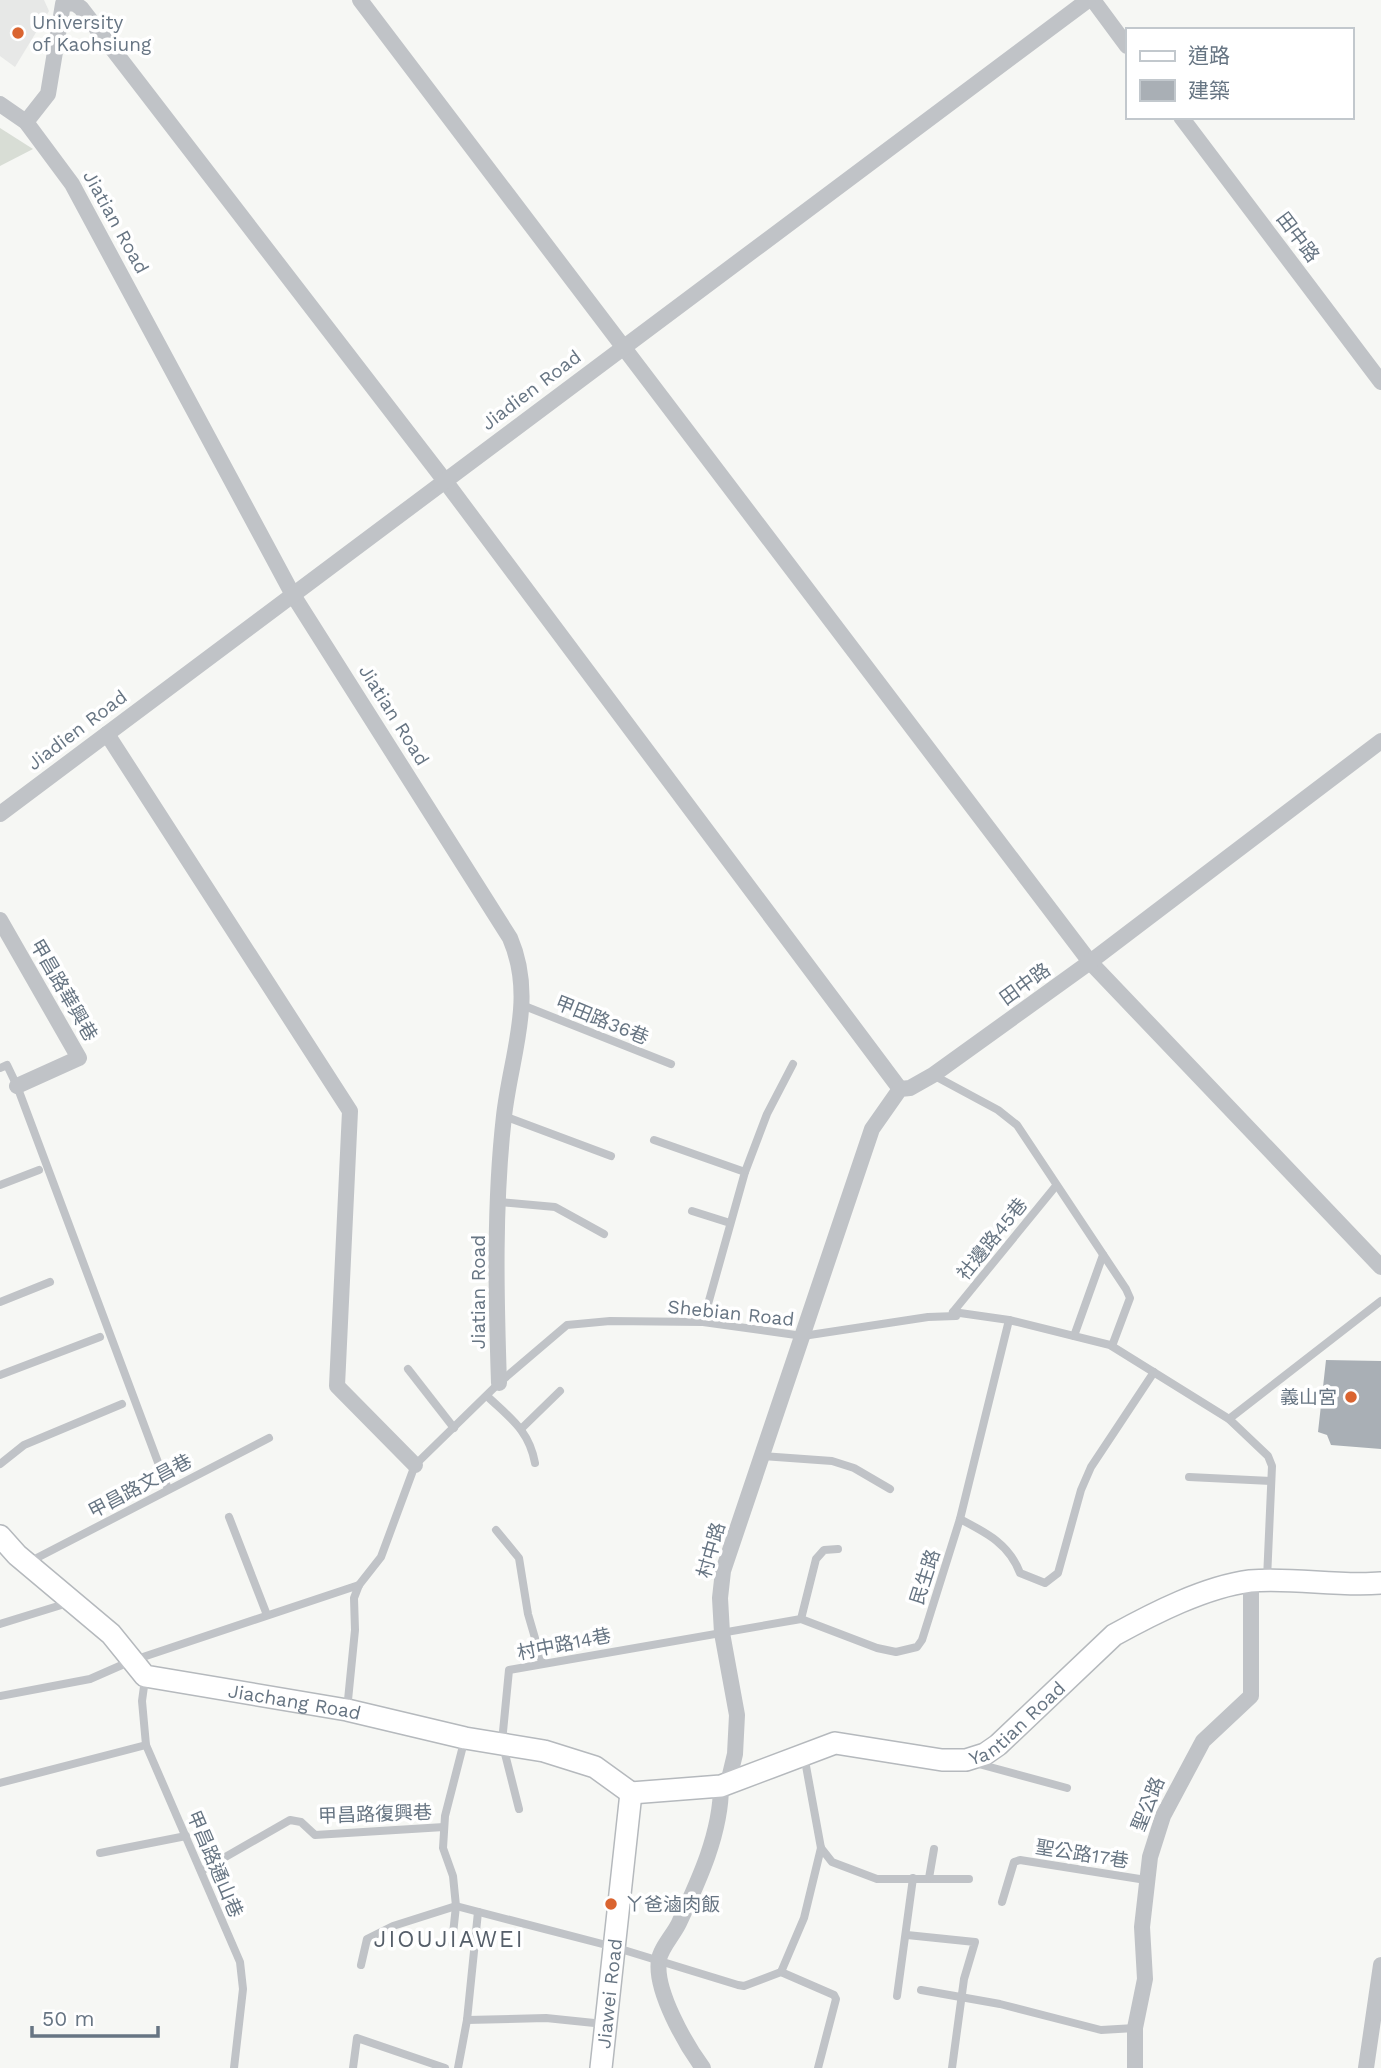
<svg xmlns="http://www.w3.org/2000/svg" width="1381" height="2068" font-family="'Work Sans','Noto Sans TC',sans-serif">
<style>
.built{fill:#e7e8e7}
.green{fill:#d8ddd5}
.building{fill:#a9afb5}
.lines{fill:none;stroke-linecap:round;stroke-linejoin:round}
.secondary-casing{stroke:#b5b9bd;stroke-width:24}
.lane{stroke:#c0c3c7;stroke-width:8}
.street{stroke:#c0c3c7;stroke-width:16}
.secondary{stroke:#fff;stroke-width:21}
.poi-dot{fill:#da6430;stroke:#fff;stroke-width:2.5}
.labels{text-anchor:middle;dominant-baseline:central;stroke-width:7;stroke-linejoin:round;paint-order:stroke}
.poi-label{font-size:19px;fill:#677583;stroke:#fff;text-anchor:start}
.street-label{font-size:19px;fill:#677583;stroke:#fff}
.quarter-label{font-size:23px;letter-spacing:2px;fill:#555e69;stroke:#fff}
</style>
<rect width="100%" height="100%" fill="#f6f7f4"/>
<path class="built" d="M0,0H44L49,11L15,67L0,56Z"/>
<path class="green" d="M0,128L33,149L0,166Z"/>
<path class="building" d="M1326,1360L1381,1361V1449L1331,1445L1327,1435L1318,1432Z"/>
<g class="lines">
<g class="secondary-casing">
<g id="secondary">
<path id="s1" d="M0,1536L17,1555L111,1634L145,1676L347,1710L465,1738L544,1751L595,1767L631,1793"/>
<path id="s2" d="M631,1793L721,1786L835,1743L942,1760H966L985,1754L998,1745L1114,1635C1154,1613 1205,1587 1250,1581C1293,1577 1338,1587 1381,1583"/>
<path id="s3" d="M601,2068L631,1793"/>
</g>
</g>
<g class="lane">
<path d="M522,1005L671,1064"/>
<path d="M0,1068L7,1065L17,1086L168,1489"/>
<path d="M933,1075L998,1110L1017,1125L1126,1289L1130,1298L1112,1346"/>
<path d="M504,1116L611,1156"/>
<path d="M654,1140L745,1172"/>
<path d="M0,1185L39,1170"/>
<path d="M500,1202L555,1207L604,1234"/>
<path d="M692,1211L730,1223"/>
<path d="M0,1302L50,1282"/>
<path d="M953,1312L1055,1187"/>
<path d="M703,1322L745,1172L767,1114L793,1064"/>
<path d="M1074,1336L1103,1255"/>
<path d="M408,1369L454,1428"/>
<path d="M0,1375L100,1337"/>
<path d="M487,1396C510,1418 529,1430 535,1463"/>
<path d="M1229,1419L1381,1301"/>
<path d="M521,1429L560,1391"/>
<path d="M762,1456L832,1461L854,1468L890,1489"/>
<path d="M0,1464L24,1445L122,1404"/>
<path d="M1189,1477L1271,1481"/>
<path d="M229,1517L267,1615"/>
<path d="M960,1519C987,1533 1009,1544 1020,1573L1045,1583L1058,1573L1081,1490L1091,1467L1154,1372"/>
<path d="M496,1530L519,1558L528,1614L542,1662"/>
<path d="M29,1562L269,1438"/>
<path d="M801,1619L816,1559L824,1550L838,1549"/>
<path d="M0,1624L71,1602"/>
<path d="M145,1679L142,1701L146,1745L240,1962L243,1989L234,2068"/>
<path d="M0,1696L90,1679L131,1661L359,1585"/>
<path d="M347,1710L355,1630L354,1598L359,1585L381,1557L415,1465L499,1383L567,1325L610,1321L703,1322L803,1336L928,1317L956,1316L953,1312L1009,1320L1110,1345L1229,1419L1268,1456L1272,1466L1267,1579"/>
<path d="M804,1755L821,1848L832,1862L877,1879H969"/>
<path d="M975,1763L1067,1788"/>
<path d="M0,1783L146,1745"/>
<path d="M519,1809L502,1742L509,1670L801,1619L877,1648L896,1652L917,1647L922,1640L960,1519L1009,1320"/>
<path d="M100,1853L186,1836"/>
<path d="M201,1871L290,1820L301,1822L315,1835L444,1827"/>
<path d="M929,1878L934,1849"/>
<path d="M1002,1902L1014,1862L1020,1860L1146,1880"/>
<path d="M907,1935L975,1942L964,1979L952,2068"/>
<path d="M452,1943L456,1906L453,1876L443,1848L445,1816L465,1738"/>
<path d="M361,1965L367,1939L393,1926L456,1906L614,1947L738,1985L744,1986L781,1972L834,1995L836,1999L818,2068"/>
<path d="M781,1972L804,1918L821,1848"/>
<path d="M921,1990L1000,2004L1101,2030L1135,2028"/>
<path d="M897,1996L913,1878"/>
<path d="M467,2020L546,2018L604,2024"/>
<path d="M353,2068L357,2038L445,2068"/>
<path d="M458,2068L467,2020L478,1912"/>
</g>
<g class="street">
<path d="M360,0L1090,962L1381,1267"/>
<path d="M1093,0L1127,46"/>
<path d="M0,104L26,122L72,184L293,595L510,938C536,998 511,1054 504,1116C494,1204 496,1294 499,1383"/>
<path d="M1181,117L1381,382"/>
<path d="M26,122L48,94L63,4L74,3L81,8L445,481L900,1089"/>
<path d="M107,734L350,1111L337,1386L415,1465"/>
<path d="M0,814L1088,0"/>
<path d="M0,920L79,1058L17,1086"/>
<path d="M728,1783L735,1754L737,1715L722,1633L720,1598L723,1571L872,1129L900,1089L910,1088L933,1075L1090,962L1381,741"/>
<path d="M703,2068C686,2045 654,1990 659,1960C660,1949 674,1934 679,1923C699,1880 721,1833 721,1786"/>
<path d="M1135,2068V2028L1145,1979L1142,1927L1150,1857L1163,1816L1203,1741L1251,1696V1581"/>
<path d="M1366,2068L1381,1965"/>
</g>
<use href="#secondary" class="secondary"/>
</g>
<g class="poi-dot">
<circle cx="18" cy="33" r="7"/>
<circle cx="1351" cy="1397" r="7"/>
<circle cx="611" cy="1904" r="7"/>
</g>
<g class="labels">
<g class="poi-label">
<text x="32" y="22">University<tspan x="32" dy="22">of Kaohsiung</tspan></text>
<text x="1337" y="1397" text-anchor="end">義山宮</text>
<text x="625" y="1904">ㄚ爸滷肉飯</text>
</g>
<g class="street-label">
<text transform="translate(116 222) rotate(61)">Jiatian Road</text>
<text transform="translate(1298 237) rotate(53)">田中路</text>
<text transform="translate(531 390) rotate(-37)">Jiadien Road</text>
<text transform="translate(394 715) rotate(58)">Jiatian Road</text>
<text transform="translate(77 730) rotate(-37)">Jiadien Road</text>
<text transform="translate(1025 984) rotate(-36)">田中路</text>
<text transform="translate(64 990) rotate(60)">甲昌路華興巷</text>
<text transform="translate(602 1020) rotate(22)">甲田路36巷</text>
<text transform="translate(992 1239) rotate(-51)">社邊路45巷</text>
<text transform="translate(478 1292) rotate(-90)">Jiatian Road</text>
<text transform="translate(731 1313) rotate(6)">Shebian Road</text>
<text transform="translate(140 1486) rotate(-28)">甲昌路文昌巷</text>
<text transform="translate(711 1550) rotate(-74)">村中路</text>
<text transform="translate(925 1577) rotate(-72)">民生路</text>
<text transform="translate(564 1644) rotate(-11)">村中路14巷</text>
<text stroke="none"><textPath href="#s1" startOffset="354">Jiachang Road</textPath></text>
<text stroke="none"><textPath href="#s2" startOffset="408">Yantian Road</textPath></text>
<text transform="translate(1148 1804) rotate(-68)">聖公路</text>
<text transform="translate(375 1814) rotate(-2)">甲昌路復興巷</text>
<text transform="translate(1082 1854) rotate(9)">聖公路17巷</text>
<text transform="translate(215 1864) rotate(67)">甲昌路通山巷</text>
<text stroke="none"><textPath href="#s3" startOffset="75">Jiawei Road</textPath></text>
</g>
<g class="quarter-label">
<text x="449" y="1939">JIOUJIAWEI</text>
</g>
</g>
<rect x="1126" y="28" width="228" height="91" fill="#ffffff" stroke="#c2c8cd" stroke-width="2"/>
<rect x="1140" y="51" width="35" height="10" fill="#ffffff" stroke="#c2c8cd" stroke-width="2"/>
<text x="1188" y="63" font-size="21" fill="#677583">道路</text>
<rect x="1140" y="80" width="35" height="21" fill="#a9afb5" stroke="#c2c8cd" stroke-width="2"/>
<text x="1188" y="98" font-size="21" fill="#677583">建築</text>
<path d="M32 2026v10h126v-10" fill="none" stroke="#677583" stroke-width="3.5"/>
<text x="42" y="2026" font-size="21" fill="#677583" stroke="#ffffff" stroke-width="5" paint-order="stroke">50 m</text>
</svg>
